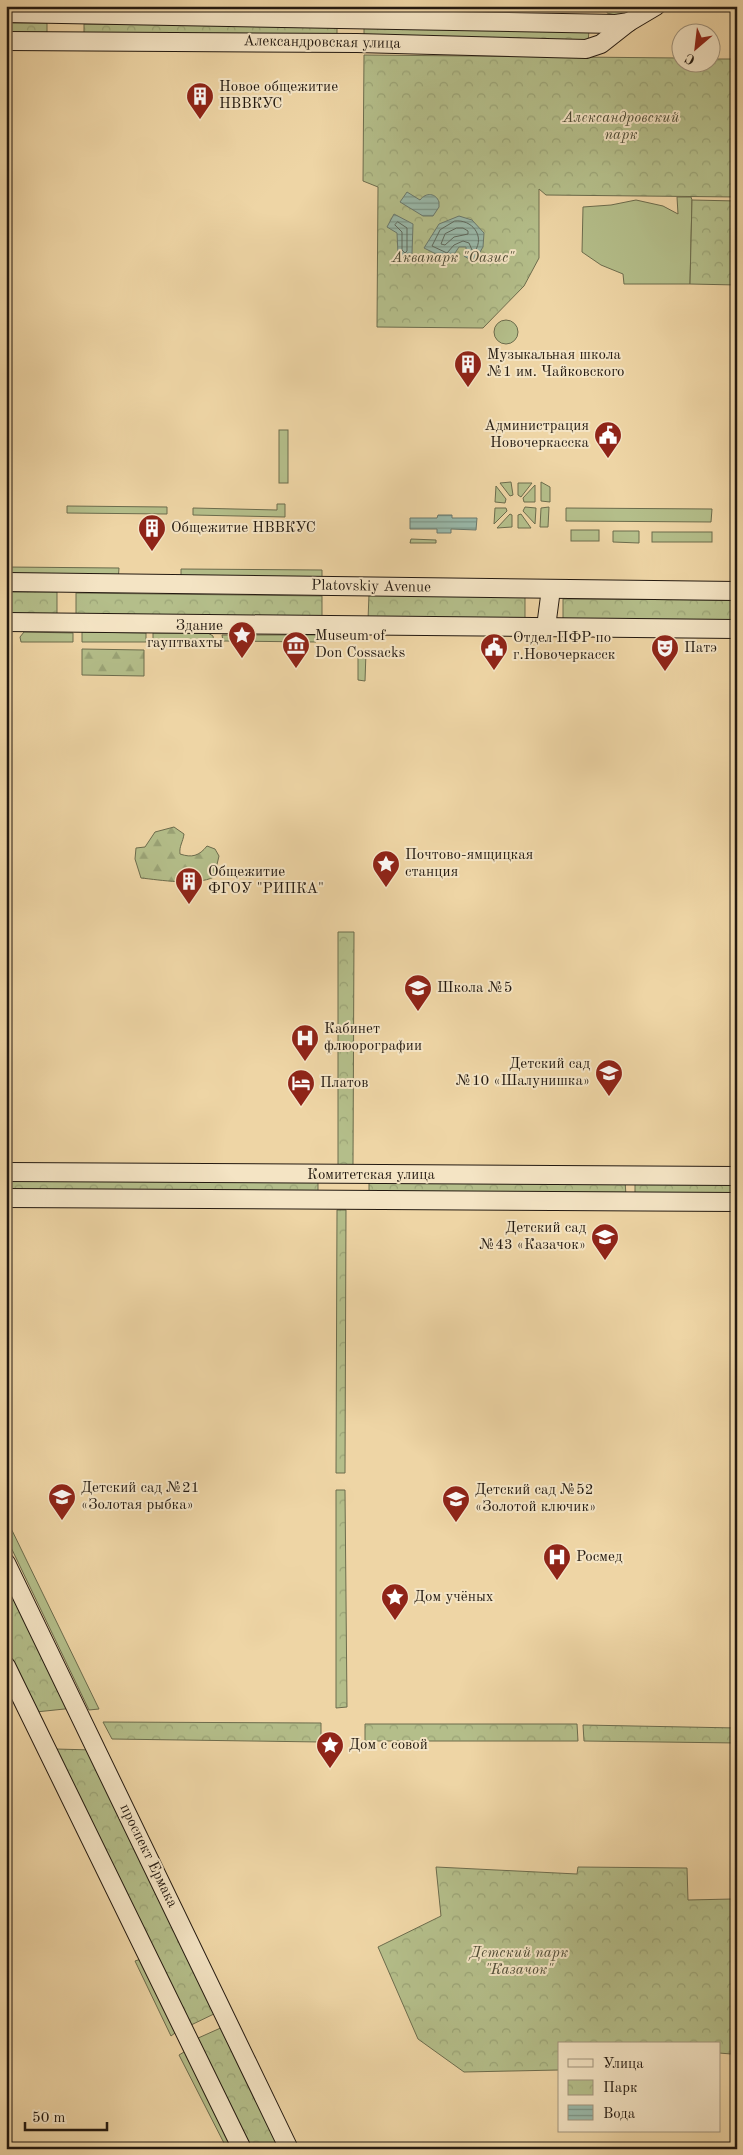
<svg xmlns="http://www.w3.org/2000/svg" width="743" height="2155" font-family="'Old Standard TT',serif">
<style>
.grass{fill:#b4be8a;stroke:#6c6c4d}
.forest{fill:url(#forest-firs);stroke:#6c6c4d}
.park{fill:url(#park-crowns);stroke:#6c6c4d}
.water{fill:url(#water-rules);stroke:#6a786c}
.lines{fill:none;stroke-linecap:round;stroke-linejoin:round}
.shore{stroke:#5e685c;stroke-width:1}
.secondary-casing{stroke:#231910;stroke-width:20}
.secondary{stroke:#f4e4c4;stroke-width:18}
.labels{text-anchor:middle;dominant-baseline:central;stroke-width:4;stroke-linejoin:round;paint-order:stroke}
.street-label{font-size:15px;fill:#231910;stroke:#f4e4c4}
.poi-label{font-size:15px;fill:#231910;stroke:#f4e4c4;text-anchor:start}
.park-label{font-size:15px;font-style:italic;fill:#4e4b35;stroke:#f4e4c4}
</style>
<defs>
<pattern id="forest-firs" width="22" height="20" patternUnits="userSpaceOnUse" patternTransform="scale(1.25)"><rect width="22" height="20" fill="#b4be8a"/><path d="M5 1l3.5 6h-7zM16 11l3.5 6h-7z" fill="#9aa376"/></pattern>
<pattern id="park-crowns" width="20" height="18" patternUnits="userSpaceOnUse" patternTransform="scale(1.25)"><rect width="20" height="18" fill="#b4be8a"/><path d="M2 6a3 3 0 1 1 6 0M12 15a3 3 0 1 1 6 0" fill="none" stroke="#9aa376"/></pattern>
<pattern id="water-rules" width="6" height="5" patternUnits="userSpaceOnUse" patternTransform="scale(1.25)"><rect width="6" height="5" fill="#99b8a9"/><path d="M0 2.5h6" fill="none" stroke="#7c9588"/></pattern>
</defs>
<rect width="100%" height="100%" fill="#eed5a5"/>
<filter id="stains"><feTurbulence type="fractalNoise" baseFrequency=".004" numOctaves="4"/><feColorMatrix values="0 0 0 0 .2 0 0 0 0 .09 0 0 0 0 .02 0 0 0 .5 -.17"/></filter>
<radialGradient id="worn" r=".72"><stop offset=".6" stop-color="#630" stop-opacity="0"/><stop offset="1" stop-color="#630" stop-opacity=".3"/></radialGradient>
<g class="grass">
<path d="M677,197H691L692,200L690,284H624L623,274L601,265L582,252L583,207L611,205L636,200L663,206L678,214Z"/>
<circle cx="506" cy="332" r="12"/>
<rect x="279" y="430" width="9" height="53"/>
<path d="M511,482L513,495L510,496L500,483Z"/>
<path d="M541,482L550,487V502L541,501Z"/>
<path d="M518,483H532L521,497L518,495Z"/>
<path d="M535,485V502H524L523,498Z"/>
<path d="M496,486L506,499L505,503L495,502Z"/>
<path d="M277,504H285V517L193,515V508L277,510Z"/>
<path d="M67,506L167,507V514L67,513Z"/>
<path d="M525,507L536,508L535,524L523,511Z"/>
<path d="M549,507L548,527H540L541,508Z"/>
<path d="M495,508H506L507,511L494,524Z"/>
<path d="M566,508L712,509L711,522L566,521Z"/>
<path d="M510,514L512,515V527L497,528Z"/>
<path d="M521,514L531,528H518V515Z"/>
<rect x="571" y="530" width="28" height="11"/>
<path d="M613,531H639V543L613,542Z"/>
<rect x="652" y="532" width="60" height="10"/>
<path d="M411,539L436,540V543H410Z"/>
<path d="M6,567L119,568L118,582H6Z"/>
<path d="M181,569L322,570V582L181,581Z"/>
<path d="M24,632L73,633V642H21L20,637Z"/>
<path d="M82,632L146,633V642H82Z"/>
<path d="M153,633H208L213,636L214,643L153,642Z"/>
<path d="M222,635H317L316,642L223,641Z"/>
<path d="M358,652H366L365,681L358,680Z"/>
<path d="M6,1518L99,1709L89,1710L6,1537Z"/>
<path d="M144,1958L175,2027V2033L171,2036L135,1961Z"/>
<path d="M184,2052L189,2054L235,2149H227L179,2055Z"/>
</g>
<g class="forest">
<path d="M82,649L144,650V676L82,675Z"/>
<path d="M174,827L184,834C183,842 179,846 180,854C192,858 199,856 207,846L215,849L219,856L214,877C196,886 160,880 141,878L135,859L136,848L145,847L155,832Z"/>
</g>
<g class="park">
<path d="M607,6H642L623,17L607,13Z"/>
<rect x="6" y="23" width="41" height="10"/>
<path d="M84,24L337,25V37L84,34Z"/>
<path d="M364,25L589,30L588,43L364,37Z"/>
<path d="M364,55L680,58V62H710L711,59H737V197L546,195L539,189V258L524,286L483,328L377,327L378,187L363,181Z"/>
<path d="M692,200L737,201V285L690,284Z"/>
<rect x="6" y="592" width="51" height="25"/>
<path d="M76,593L322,596V619L76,616Z"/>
<path d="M369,594L525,596V623L368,620Z"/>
<path d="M563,599L737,600V624L563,622Z"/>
<path d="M338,932H354L353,1165H338Z"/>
<path d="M6,1177L318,1178V1197L6,1194Z"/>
<path d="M369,1180H625L626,1196H369Z"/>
<rect x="635" y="1181" width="102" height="15"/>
<path d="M337,1210H346L345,1473H336Z"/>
<path d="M336,1490H345L347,1707L336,1708Z"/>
<path d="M6,1567L74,1708L36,1712L6,1650Z"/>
<path d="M103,1722L321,1723V1742L112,1739Z"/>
<path d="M365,1724H577L578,1741H365Z"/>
<path d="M583,1725L737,1728V1743L584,1741Z"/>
<path d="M55,1749L94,1750L218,2012L189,2026Z"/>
<path d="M436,1867L577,1874L578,1867L687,1868L688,1900L732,1899V1933H737V1986H734L731,2054L719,2053V2044H559V2070L464,2072L418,2039L378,1947L441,1916Z"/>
<path d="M225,2026L285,2149H250L196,2039Z"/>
</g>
<g class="water">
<path d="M407,192L420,200C426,192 436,193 439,202V207L433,216H423L400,202Z"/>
<path d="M394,214L413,224L412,254L408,259H404L398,254L397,233L387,227Z"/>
<path d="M459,216L472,220L484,233L483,247L474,262L464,256L466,252V247H459L451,259H446L424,248L439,224Z"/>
<path d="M438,515H452V518H477L476,530L451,529V533H437V529H410V518H437Z"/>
</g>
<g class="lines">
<g class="shore">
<path d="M455,221C472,219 485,236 475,251L472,250L469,243L463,241L454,245L447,253L432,246L440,230Z"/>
<path d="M398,222L407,228V251L405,253L402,250V232L395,225Z"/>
<path d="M457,228H463L468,231V234L454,237L445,245L441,244L445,234Z"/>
</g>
<g class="secondary-casing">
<g id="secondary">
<path d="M6,13L616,24L629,22"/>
<path d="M6,41L357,43L586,49L601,44L629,22L656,6"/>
<path d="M6,582L737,591"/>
<path d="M6,622L737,629"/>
<path d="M546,627L551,589"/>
<path d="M6,1172L737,1176"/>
<path d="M6,1198L737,1202"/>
<path d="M6,1563L289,2149"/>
<path d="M6,1666L242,2149"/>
</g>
</g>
<use href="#secondary" class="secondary"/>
</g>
<defs>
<g id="building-pin" transform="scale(1.4375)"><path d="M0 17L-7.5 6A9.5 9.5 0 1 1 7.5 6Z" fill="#8f2418" stroke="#f4e4c4"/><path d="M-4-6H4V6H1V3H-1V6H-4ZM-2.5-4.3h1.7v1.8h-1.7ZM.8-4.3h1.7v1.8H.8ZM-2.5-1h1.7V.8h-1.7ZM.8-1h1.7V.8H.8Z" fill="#fff"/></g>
<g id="civic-pin" transform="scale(1.4375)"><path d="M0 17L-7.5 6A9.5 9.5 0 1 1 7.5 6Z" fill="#8f2418" stroke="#f4e4c4"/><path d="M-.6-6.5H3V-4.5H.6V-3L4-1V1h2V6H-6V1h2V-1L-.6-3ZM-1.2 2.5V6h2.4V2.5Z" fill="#fff"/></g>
<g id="sight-pin" transform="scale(1.4375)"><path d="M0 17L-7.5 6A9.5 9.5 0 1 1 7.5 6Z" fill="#8f2418" stroke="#f4e4c4"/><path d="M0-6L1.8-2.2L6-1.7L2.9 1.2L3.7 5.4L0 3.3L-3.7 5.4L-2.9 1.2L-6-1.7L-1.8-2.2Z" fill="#fff"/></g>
<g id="museum-pin" transform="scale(1.4375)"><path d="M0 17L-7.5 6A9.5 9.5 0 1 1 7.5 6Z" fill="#8f2418" stroke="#f4e4c4"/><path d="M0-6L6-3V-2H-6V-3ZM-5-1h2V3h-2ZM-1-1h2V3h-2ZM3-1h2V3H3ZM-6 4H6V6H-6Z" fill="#fff"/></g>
<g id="theatre-pin" transform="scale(1.4375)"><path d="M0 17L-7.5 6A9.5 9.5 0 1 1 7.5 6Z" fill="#8f2418" stroke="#f4e4c4"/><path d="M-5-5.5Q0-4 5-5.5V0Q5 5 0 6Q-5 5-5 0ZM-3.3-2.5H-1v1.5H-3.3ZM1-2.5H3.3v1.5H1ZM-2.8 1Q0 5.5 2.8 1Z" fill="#fff"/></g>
<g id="school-pin" transform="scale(1.4375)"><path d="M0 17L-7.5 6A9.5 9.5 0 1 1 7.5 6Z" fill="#8f2418" stroke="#f4e4c4"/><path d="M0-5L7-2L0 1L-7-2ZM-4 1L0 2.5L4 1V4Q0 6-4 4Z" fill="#fff"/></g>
<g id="hospital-pin" transform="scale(1.4375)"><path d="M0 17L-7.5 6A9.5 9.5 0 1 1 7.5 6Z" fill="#8f2418" stroke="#f4e4c4"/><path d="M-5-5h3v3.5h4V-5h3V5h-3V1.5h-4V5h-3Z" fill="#fff"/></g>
<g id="hotel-pin" transform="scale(1.4375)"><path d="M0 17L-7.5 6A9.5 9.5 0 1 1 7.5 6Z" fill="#8f2418" stroke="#f4e4c4"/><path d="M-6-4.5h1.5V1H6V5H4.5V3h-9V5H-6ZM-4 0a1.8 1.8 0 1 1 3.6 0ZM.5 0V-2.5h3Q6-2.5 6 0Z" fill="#fff"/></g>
</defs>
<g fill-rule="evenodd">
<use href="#building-pin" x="200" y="96"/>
<use href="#building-pin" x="468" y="364"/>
<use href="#civic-pin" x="608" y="435"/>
<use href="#building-pin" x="152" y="528"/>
<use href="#sight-pin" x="242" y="635"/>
<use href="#museum-pin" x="296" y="645"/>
<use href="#civic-pin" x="494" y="647"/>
<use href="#theatre-pin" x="665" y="648"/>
<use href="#sight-pin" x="386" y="864"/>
<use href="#building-pin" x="189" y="881"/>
<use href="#school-pin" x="418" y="988"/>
<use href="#hospital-pin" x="305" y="1038"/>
<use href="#school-pin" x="609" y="1073"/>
<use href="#hotel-pin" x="301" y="1083"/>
<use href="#school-pin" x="605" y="1237"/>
<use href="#school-pin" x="62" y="1497"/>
<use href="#school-pin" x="456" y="1499"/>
<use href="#hospital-pin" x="557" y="1557"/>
<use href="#sight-pin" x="395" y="1597"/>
<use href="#sight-pin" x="330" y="1745"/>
</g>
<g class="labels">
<g class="street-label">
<text transform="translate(322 43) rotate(1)">Александровская улица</text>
<text transform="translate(371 587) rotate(1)">Platovskiy Avenue</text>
<text x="371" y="1175">Комитетская улица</text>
<text transform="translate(148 1856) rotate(64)">проспект Ермака</text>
</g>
<g class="poi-label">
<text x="219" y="87">Новое общежитие<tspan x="219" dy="17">НВВКУС</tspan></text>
<text x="487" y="355">Музыкальная школа<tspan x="487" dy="17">№1 им. Чайковского</tspan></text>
<text x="589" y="426" text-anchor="end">Администрация<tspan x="589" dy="17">Новочеркасска</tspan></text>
<text x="171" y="528">Общежитие НВВКУС</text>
<text x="223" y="626" text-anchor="end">Здание<tspan x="223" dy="17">гауптвахты</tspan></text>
<text x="315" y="636">Museum of<tspan x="315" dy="17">Don Cossacks</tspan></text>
<text x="513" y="638">Отдел ПФР по<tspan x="513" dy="17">г.Новочеркасск</tspan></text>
<text x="684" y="648">Патэ</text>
<text x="405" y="855">Почтово-ямщицкая<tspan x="405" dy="17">станция</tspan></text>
<text x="208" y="872">Общежитие<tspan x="208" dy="17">ФГОУ "РИПКА"</tspan></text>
<text x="437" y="988">Школа №5</text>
<text x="324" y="1029">Кабинет<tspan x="324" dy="17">флюорографии</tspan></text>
<text x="590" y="1064" text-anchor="end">Детский сад<tspan x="590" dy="17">№10 «Шалунишка»</tspan></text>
<text x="320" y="1083">Платов</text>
<text x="586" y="1228" text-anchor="end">Детский сад<tspan x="586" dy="17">№43 «Казачок»</tspan></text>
<text x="81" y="1488">Детский сад №21<tspan x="81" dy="17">«Золотая рыбка»</tspan></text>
<text x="475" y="1490">Детский сад №52<tspan x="475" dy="17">«Золотой ключик»</tspan></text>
<text x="576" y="1557">Росмед</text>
<text x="414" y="1597">Дом учёных</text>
<text x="349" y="1745">Дом с совой</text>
</g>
<g class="park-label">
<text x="621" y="118">Александровский<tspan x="621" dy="17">парк</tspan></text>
<text x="453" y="258">Аквапарк "Оазис"</text>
<text x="519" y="1953">Детский парк<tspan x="519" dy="17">"Казачок"</tspan></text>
</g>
</g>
<rect width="743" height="2155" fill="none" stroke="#eed5a5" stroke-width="25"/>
<rect x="8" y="8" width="728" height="2140" fill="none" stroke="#231910" stroke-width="2.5"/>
<rect x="12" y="12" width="718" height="2130" fill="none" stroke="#231910"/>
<rect x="558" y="2042" width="162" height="90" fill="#f4e4c4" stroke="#a0937c"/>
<rect x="568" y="2059" width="25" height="8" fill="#f4e4c4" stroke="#a0937c"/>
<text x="603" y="2068" font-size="15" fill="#231910">Улица</text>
<rect x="568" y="2080" width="25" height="15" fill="url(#park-crowns)" stroke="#a0937c"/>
<text x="603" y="2092" font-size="15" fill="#231910">Парк</text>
<rect x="568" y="2105" width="25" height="15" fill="url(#water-rules)" stroke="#a0937c"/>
<text x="603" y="2118" font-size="15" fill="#231910">Вода</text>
<g transform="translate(696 48) rotate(208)"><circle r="24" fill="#f4e4c4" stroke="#a0937c"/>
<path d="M0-4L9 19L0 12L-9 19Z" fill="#8f2418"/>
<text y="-8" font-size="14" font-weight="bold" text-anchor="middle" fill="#231910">С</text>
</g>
<path d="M25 2122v8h82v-8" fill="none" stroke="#231910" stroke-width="2.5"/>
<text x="32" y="2122" font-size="15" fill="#231910" stroke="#f4e4c4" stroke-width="4" paint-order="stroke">50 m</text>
<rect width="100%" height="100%" filter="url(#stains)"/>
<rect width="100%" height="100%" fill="url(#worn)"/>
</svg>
